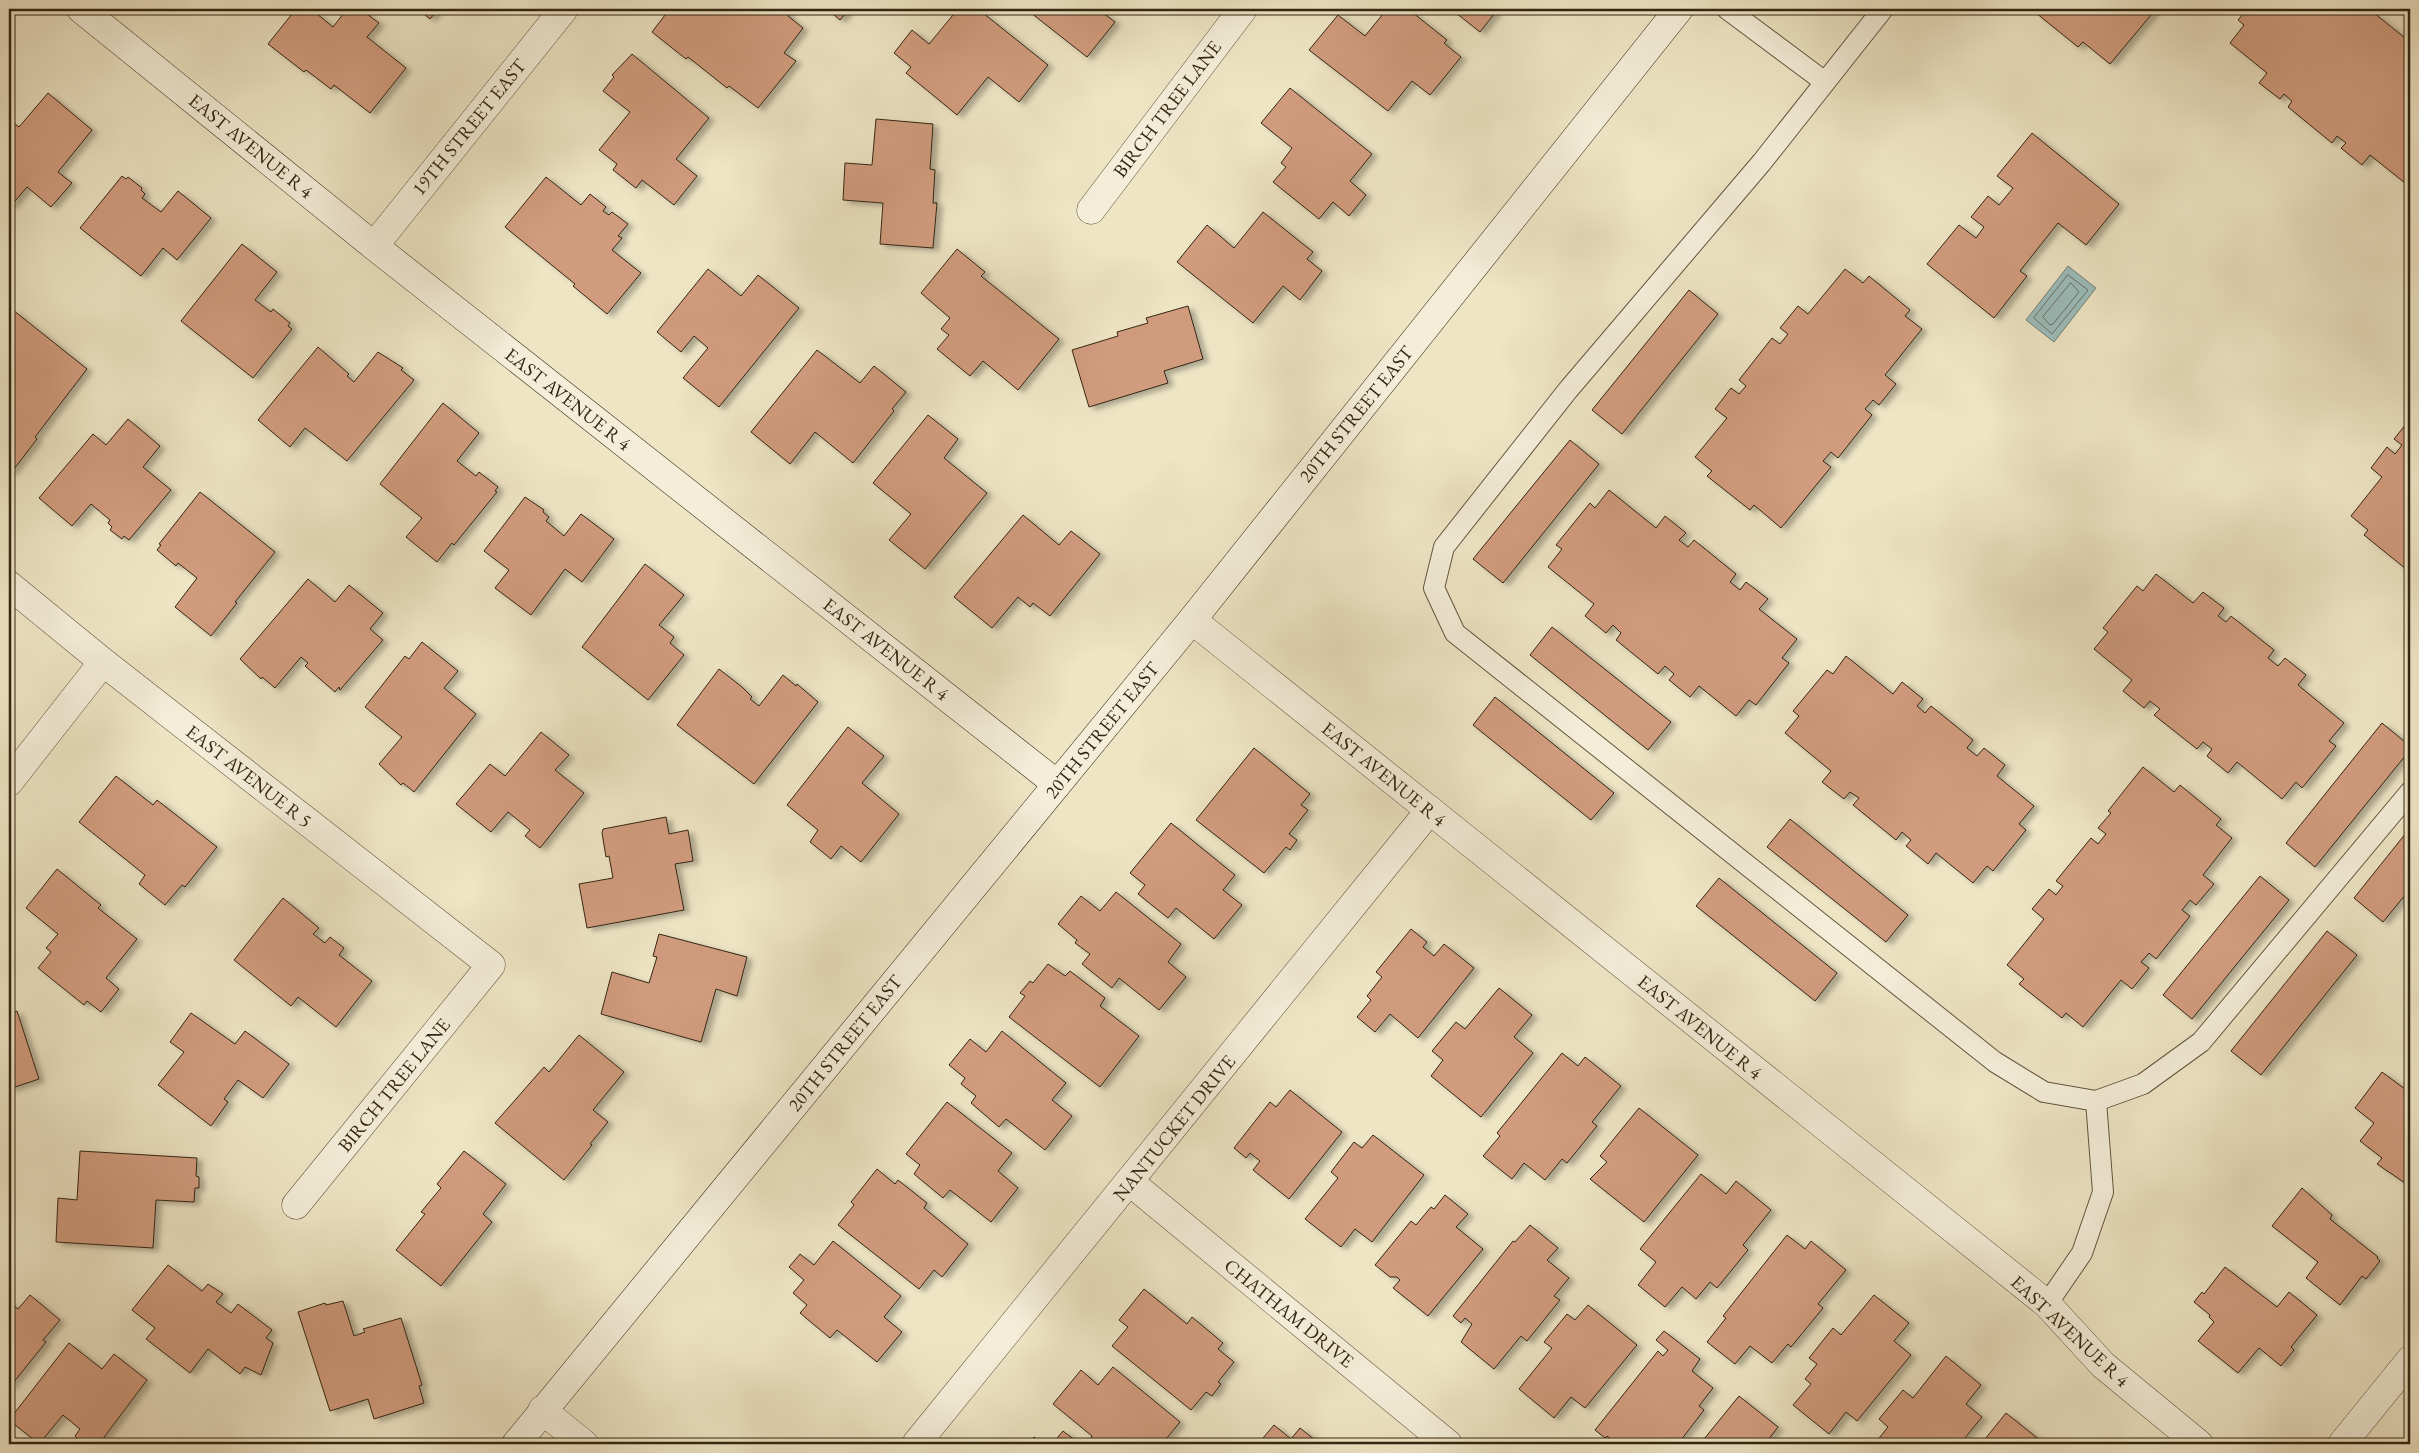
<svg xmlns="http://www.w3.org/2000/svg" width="2419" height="1453" font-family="'EB Garamond',serif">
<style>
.water{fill:#9bbdbb;stroke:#718077}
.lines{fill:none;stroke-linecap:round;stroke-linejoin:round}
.shore{stroke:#677166;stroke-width:1}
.building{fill:#d19c7e;stroke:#332512;filter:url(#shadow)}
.lane-casing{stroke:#62553f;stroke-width:22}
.street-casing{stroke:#62553f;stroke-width:29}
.secondary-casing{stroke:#332512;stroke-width:29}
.lane{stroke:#f4eed9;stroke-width:20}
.street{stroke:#f4eed9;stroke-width:28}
.secondary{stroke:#f4eed9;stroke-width:28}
.labels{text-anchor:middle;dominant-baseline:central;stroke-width:4.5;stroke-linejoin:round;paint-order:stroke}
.street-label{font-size:19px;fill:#332512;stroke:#f4eed9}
</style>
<defs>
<filter id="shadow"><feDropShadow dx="5.5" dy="3" stdDeviation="2.5" flood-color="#0004"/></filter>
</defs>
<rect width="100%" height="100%" fill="#eee5c5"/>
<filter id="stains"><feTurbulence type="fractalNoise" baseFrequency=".004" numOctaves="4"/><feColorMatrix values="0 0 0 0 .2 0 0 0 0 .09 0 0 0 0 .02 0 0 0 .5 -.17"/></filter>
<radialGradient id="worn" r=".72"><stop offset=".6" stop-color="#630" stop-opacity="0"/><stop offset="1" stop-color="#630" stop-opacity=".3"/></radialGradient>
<path class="water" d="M2068,266L2096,288L2054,342L2026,320Z"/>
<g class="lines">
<g class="shore">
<path d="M2068,275L2088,290L2052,334L2034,318Z"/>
<path d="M2071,283L2079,292L2053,324L2050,325L2043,317Z"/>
</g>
</g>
<g class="building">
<path d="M296,9H311L333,27L347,9H360L379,23L367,37L406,68L370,113L334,85L331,89L306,70L304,72L268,44Z"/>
<path d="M418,9H438L430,19Z"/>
<path d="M667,9H705L712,14L716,9H783L790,14L788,16L803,28L784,53L796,61L758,108L729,86L727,88L688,57L686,59L652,32L665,15L663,14Z"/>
<path d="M827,9H849L840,20Z"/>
<path d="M958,9H978L1048,65L1019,102L988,77L957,115L906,73L911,67L894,53L912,30L929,44Z"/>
<path d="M1026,9H1098L1115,22L1087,57Z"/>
<path d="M1387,9H1408L1447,40L1444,43L1461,57L1430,95L1412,81L1388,111L1309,50L1338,15L1365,36Z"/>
<path d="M1451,9H1498L1480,32Z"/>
<path d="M2040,9H2156L2110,64L2083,42L2078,47L2036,13Z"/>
<path d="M2247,9H2356L2364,15L2369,9L2410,42L2406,48L2410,51V187L2370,155L2362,165L2341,148L2346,143L2337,136L2332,143L2288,107L2292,101L2284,94L2280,99L2259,83L2267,73L2230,43L2244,25L2238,20Z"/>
<path d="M632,54L709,118L676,159L697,176L674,205L642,180L636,188L613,170L617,164L599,150L630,112L603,91L614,77L612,75Z"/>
<path d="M1290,88L1372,154L1350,181L1366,195L1349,216L1333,202L1319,219L1273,182L1286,167L1281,163L1292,148L1261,123Z"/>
<path d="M48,93L92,130L58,172L72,183L51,207L27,187L9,208V129L14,123L19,127Z"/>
<path d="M876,119L933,124L930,169L935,170L933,203H937L933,248L880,244L883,203L843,200L845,163L872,165Z"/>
<path d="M2032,133L2119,204L2086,245L2058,223L2020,271L2027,276L1994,318L1927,264L1959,225L1976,238L1984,227L1971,217L1988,196L1999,205L2013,188L1997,176Z"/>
<path d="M122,176L126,179L128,177L142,188L141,190L145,194L142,198L161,212L178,191L211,218L177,260L163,248L141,276L80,228Z"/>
<path d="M546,177L581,205L590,194L606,207L603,211L609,215L612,212L628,224L618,236L622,238L612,250L641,273L607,314L573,286L575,284L505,227Z"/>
<path d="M1263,212L1313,252L1307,259L1322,271L1300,300L1283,286L1253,323L1177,262L1207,225L1234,248Z"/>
<path d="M242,244L277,272L255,300L271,312L273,309L290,323L288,326L292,329L253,378L181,321Z"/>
<path d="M957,249L985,272L981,276L1059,339L1018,390L983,361L970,376L937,349L949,335L941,329L950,318L921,293Z"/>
<path d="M708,269L741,296L758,275L799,308L719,407L683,378L708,348L694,336L681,352L657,332Z"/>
<path d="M1845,269L1863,283L1869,276L1910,310L1905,316L1922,329L1885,375L1896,384L1879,405L1873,400L1865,409L1872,415L1838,458L1831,452L1823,461L1831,467L1781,528L1754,505L1750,510L1707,476L1712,471L1695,457L1727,418L1715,409L1731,388L1739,394L1746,386L1739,380L1772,338L1780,344L1788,334L1780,328L1798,306L1808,314Z"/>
<path d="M1689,290L1718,314L1622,434L1592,410Z"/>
<path d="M1188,306L1203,359L1164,371L1168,383L1089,407L1072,350L1118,336L1117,332L1148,323L1146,318Z"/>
<path d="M13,310L87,369L35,437L37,439L11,473L9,472V315Z"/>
<path d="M318,347L349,374L347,376L354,382L378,352L403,368L401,370L414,380L347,461L305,428L290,447L258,420Z"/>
<path d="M817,350L860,383L874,366L906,392L892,409L894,411L853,463L815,432L790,464L751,432Z"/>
<path d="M443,403L479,433L457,461L476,476L479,472L498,487L495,491L497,492L454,545L452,543L437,562L406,537L422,518L380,484Z"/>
<path d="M928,415L958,439L944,458L987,493L925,569L889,540L911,514L873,483Z"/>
<path d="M128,419L160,446L143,467L171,490L129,540L124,536L122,539L110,530L112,527L108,523L110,520L91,504L72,526L39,498L93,434L106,445Z"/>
<path d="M2410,419V564L2406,569L2364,535L2368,530L2351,516L2382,477L2371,468L2387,447L2395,454L2402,445L2394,439Z"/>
<path d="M1570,440L1599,464L1503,583L1473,559Z"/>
<path d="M1609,490L1656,528L1665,516L1686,533L1679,540L1688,547L1694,540L1736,574L1730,582L1740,590L1746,582L1768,599L1759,609L1797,639L1782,658L1789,663L1756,705L1749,700L1736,716L1699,686L1690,697L1669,680L1674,674L1665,666L1658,674L1616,640L1621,633L1613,625L1606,633L1585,616L1594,604L1548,567L1562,549L1556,545L1590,503L1595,508Z"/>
<path d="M200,492L275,552L235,602L237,603L211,636L175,607L197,578L178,563L176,566L157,550L161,545L159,544Z"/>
<path d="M525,497L544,510L543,512L549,517L546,521L564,536L581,514L614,539L582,582L565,569L531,615L495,588L509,570L484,551Z"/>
<path d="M1023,515L1059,545L1071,531L1100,554L1050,616L1033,603L1030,607L1018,597L992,628L954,597Z"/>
<path d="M645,564L684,595L659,625L674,637L670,643L684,655L648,700L582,647Z"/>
<path d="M2156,574L2193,603L2203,592L2224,608L2218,616L2226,622L2231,616L2274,650L2268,658L2278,666L2285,658L2306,675L2298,685L2344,723L2329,741L2336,746L2302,788L2296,782L2282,799L2237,762L2228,773L2207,756L2212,749L2203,742L2197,749L2154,715L2160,709L2150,701L2144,708L2123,691L2132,680L2094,649L2108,632L2103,628L2137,586L2143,591Z"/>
<path d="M308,579L335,602L349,585L383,613L370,629L383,640L340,690L339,687L335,692L305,666L308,663L301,657L275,688L262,677L261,679L240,659Z"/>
<path d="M1552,627L1671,722L1648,750L1530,655Z"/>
<path d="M422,642L458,671L444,688L476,714L414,792L403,783L401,785L379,764L402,737L365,707L405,656L409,659Z"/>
<path d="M1846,656L1893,694L1902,682L1923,699L1917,706L1925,713L1931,706L1973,740L1967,748L1977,756L1984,748L2005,765L1997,776L2034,806L2019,824L2026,830L1993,871L1987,866L1973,883L1936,853L1928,864L1906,846L1911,840L1902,832L1896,840L1853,805L1859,798L1850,792L1844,799L1822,782L1831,771L1785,733L1799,716L1793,711L1827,670L1833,674Z"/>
<path d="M719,669L742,687L752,697L750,699L759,706L783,675L796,686L797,684L818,702L754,784L677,725Z"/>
<path d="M1495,697L1614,793L1591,820L1473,725Z"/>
<path d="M2382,723L2410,746V750L2315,867L2286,843Z"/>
<path d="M848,727L884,756L862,783L899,814L861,862L841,846L831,859L810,842L818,830L787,805Z"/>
<path d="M541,732L569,755L555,770L584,793L540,848L525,836L530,830L508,812L491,832L456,804L490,764L505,776Z"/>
<path d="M1254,748L1310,794L1301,805L1308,810L1289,834L1297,840L1290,850L1286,847L1264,873L1196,820Z"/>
<path d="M2143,767L2174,792L2180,785L2221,819L2216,825L2232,838L2203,875L2214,884L2196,905L2190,900L2182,910L2190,916L2156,959L2149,953L2141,962L2149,968L2132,989L2121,980L2083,1027L2066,1013L2062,1018L2019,984L2024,979L2007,965L2044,919L2032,909L2049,889L2056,895L2063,886L2056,881L2091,838L2098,844L2106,834L2098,828L2111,813L2108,811Z"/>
<path d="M116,776L153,805L157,800L217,847L185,887L182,885L165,905L139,884L145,875L79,822Z"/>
<path d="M666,817L669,834L688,830L693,861L675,864L684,910L587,928L579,884L613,878L609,856L606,857L602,833L603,829Z"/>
<path d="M1790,819L1908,915L1886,942L1767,847Z"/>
<path d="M1171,823L1235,875L1223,890L1242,905L1214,939L1176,908L1168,918L1138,894L1145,885L1130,873Z"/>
<path d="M2410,828V889L2383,922L2354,898Z"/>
<path d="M57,869L101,905L98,908L137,939L106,978L119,989L101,1012L87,1001L84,1005L38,968L51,952L46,948L58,934L26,908Z"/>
<path d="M2260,876L2289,900L2192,1019L2163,995Z"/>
<path d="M1719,878L1837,973L1815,1001L1696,906Z"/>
<path d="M1116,892L1181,944L1168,962L1186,977L1159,1010L1119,978L1112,988L1082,964L1090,954L1075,943L1077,940L1058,924L1081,896L1100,911Z"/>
<path d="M283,898L319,928L313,934L325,943L330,937L344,948L339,955L372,981L336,1027L298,997L291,1006L234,960Z"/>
<path d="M1411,929L1427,942L1423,947L1434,956L1444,944L1474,968L1418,1038L1390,1014L1375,1032L1357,1017L1371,1000L1367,996L1382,977L1376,972Z"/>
<path d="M2327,931L2357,955L2261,1075L2231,1051Z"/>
<path d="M659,934L747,957L737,996L716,989L701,1042L601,1014L612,972L649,983L657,957L653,956Z"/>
<path d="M1048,964L1065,976L1070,971L1105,998L1100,1006L1139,1036L1100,1087L1009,1017L1025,996L1020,993L1030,981L1033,983Z"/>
<path d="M1499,988L1532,1015L1514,1037L1533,1053L1481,1117L1431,1076L1443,1060L1432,1051L1456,1022L1465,1029Z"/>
<path d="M17,1011L39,1079L9,1089V1014Z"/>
<path d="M191,1013L235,1044L245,1031L289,1064L263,1098L238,1080L224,1099L228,1102L211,1126L158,1085L184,1052L170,1042Z"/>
<path d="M1002,1031L1066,1083L1052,1100L1072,1116L1045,1150L1006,1119L999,1127L971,1103L976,1096L961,1084L965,1078L949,1065L970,1039L986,1052Z"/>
<path d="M579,1035L624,1072L593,1110L608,1122L590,1144L592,1145L564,1180L495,1123L544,1067L549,1072Z"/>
<path d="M1562,1053L1578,1066L1585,1057L1621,1086L1592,1122L1597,1126L1567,1163L1562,1159L1545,1180L1524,1163L1512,1179L1483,1156L1500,1136L1497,1133Z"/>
<path d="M2382,1072L2405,1089L2407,1087L2410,1090V1176L2405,1183L2377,1164L2382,1158L2360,1141L2374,1123L2355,1108Z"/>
<path d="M1290,1090L1342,1132L1289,1199L1253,1170L1260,1161L1250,1153L1246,1158L1234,1148L1270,1102L1276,1107Z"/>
<path d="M947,1102L1012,1153L998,1171L1018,1188L991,1222L950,1190L943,1198L914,1174L920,1165L906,1154Z"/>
<path d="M1639,1108L1698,1155L1644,1222L1590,1179L1607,1162L1600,1156Z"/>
<path d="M1373,1135L1424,1175L1372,1242L1355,1229L1341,1247L1305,1219L1338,1178L1331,1172L1354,1142L1362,1148Z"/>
<path d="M80,1151L197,1158L196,1176L199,1177V1188H195L194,1202L156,1200L153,1248L56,1242L58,1198L77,1200Z"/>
<path d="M464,1151L506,1184L483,1214L492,1222L441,1286L396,1250L425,1214L421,1212L441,1188L437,1184Z"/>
<path d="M877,1169L895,1184L898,1180L927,1203L924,1208L968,1244L942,1277L934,1270L919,1289L838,1225L854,1205L851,1202Z"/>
<path d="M1701,1174L1726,1194L1736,1181L1771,1210L1743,1245L1748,1250L1717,1288L1710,1282L1696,1299L1682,1287L1665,1307L1638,1285L1656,1262L1640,1249Z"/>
<path d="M2302,1188L2332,1215L2330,1219L2378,1257L2377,1258L2380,1261L2366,1279L2362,1276L2340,1305L2306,1278L2318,1262L2272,1226Z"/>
<path d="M1445,1195L1468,1214L1456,1227L1483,1249L1428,1316L1393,1288L1400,1280L1397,1277H1390L1375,1265L1411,1221L1416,1225L1431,1207L1434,1209Z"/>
<path d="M1530,1225L1558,1248L1547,1260L1569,1278L1554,1296L1560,1300L1527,1341L1521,1336L1494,1369L1461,1342L1472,1324L1465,1318L1461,1323L1453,1316L1513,1241L1515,1242Z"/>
<path d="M1787,1235L1805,1249L1811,1241L1846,1270L1818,1304L1823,1308L1791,1347L1788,1344L1772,1363L1750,1346L1735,1364L1707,1342L1726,1318L1723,1316Z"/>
<path d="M833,1241L901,1296L884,1317L902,1332L877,1362L837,1330L830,1338L800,1313L807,1305L793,1293L804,1280L789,1267L800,1254L814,1265Z"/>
<path d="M168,1265L202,1291L208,1284L223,1294L216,1302L231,1313L238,1304L272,1330L266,1338L273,1343L261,1375L245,1367L240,1374L208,1349L190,1373L146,1339L155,1328L132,1310Z"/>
<path d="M2225,1267L2277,1307L2289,1292L2317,1315L2291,1347L2294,1350L2281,1366L2259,1348L2238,1373L2198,1341L2214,1322L2209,1317L2210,1315L2194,1302L2202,1292L2204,1294Z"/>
<path d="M1144,1289L1187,1324L1192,1317L1223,1343L1218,1349L1234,1362L1218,1382L1221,1384L1212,1396L1206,1392L1191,1410L1112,1346L1128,1327L1119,1320Z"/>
<path d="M30,1295L60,1320L43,1340L46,1342L9,1388V1302L18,1309Z"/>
<path d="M1874,1295L1909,1323L1894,1341L1911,1355L1857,1421L1846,1412L1829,1434L1793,1405L1811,1384L1805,1379L1817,1364L1809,1358L1833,1328L1841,1335Z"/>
<path d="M343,1301L354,1336L365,1332L363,1329L401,1318L422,1385L419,1386L424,1403L374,1419L368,1399L330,1411L298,1312L325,1303L326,1305Z"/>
<path d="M1588,1305L1637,1345L1585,1408L1571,1397L1554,1418L1519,1389L1552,1348L1544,1342L1567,1314L1575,1320Z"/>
<path d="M1664,1331L1700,1359L1692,1371L1713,1388L1699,1406L1704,1410L1678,1444H1614L1615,1442L1607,1436L1605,1438L1595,1430L1658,1351L1663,1356L1668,1350L1656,1340Z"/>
<path d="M69,1343L102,1369L114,1354L147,1380L99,1444L74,1443L77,1438L75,1436L80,1429L63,1415L39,1444L9,1420Z"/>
<path d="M1946,1356L1981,1385L1966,1404L1982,1417L1960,1444H1879L1876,1442L1888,1427L1879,1419L1903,1390L1913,1398Z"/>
<path d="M1113,1367L1180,1422L1162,1444H1088L1092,1436L1053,1404L1081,1370L1098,1385Z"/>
<path d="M1739,1396L1778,1427L1765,1444H1700Z"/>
<path d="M2006,1413L2041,1441L2039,1444H1981Z"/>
<path d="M1274,1425L1291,1439L1300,1428L1320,1444H1258Z"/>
<path d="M1063,1431L1080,1444H1052Z"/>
<path d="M1034,1437L1044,1444H1028Z"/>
</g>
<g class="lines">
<g class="lane-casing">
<g id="lane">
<path d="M1727,9L1825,82"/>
<path d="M1883,9L1762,162L1568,390L1444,547L1434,588L1455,633L1995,1062L2044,1092L2096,1101L2143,1084L2201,1042L2410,792"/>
<path d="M2047,1304L2082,1253L2103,1192L2096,1101"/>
</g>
</g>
<g class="street-casing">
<g id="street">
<path d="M1091,210L1243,9"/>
<path d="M374,246L564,9"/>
<path d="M9,585L103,662L491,965L296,1205"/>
<path d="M1192,620L2047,1304L2103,1365L2199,1444"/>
<path d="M9,782L103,662"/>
<path d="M1130,1182L1448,1444"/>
<path d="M542,1410L584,1444"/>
<path d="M916,1444L1430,810"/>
<path d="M2342,1444L2410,1360"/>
</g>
</g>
<g class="secondary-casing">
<g id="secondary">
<path d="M81,9L374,246L1057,784"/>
<path d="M516,1444L1192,620L1679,9"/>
</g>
</g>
<use href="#lane" class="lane"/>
<use href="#street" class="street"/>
<use href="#secondary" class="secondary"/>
</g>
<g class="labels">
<g class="street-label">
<text transform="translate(1167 109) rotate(-53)">BIRCH TREE LANE</text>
<text transform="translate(469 127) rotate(-51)">19TH STREET EAST</text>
<text transform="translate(251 146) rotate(39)">EAST AVENUE R 4</text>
<text transform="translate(568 399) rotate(38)">EAST AVENUE R 4</text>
<text transform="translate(1356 414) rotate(-51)">20TH STREET EAST</text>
<text transform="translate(886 649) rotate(38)">EAST AVENUE R 4</text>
<text transform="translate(1102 730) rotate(-51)">20TH STREET EAST</text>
<text transform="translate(1384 774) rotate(39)">EAST AVENUE R 4</text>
<text transform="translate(249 776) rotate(38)">EAST AVENUE R 5</text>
<text transform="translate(1700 1027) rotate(39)">EAST AVENUE R 4</text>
<text transform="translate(845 1043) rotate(-51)">20TH STREET EAST</text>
<text transform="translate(394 1085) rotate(-51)">BIRCH TREE LANE</text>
<text transform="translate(1174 1128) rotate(-51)">NANTUCKET DRIVE</text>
<text transform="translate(1289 1313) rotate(39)">CHATHAM DRIVE</text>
<text transform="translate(2070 1331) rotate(43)">EAST AVENUE R 4</text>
</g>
</g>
<rect width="2419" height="1453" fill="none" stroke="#eee5c5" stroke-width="30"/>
<rect x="10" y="10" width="2399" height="1433" fill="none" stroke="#332512" stroke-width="2.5"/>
<rect x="15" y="15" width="2389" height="1423" fill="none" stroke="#332512"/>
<rect width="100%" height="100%" filter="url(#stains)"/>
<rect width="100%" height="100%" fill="url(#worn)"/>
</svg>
